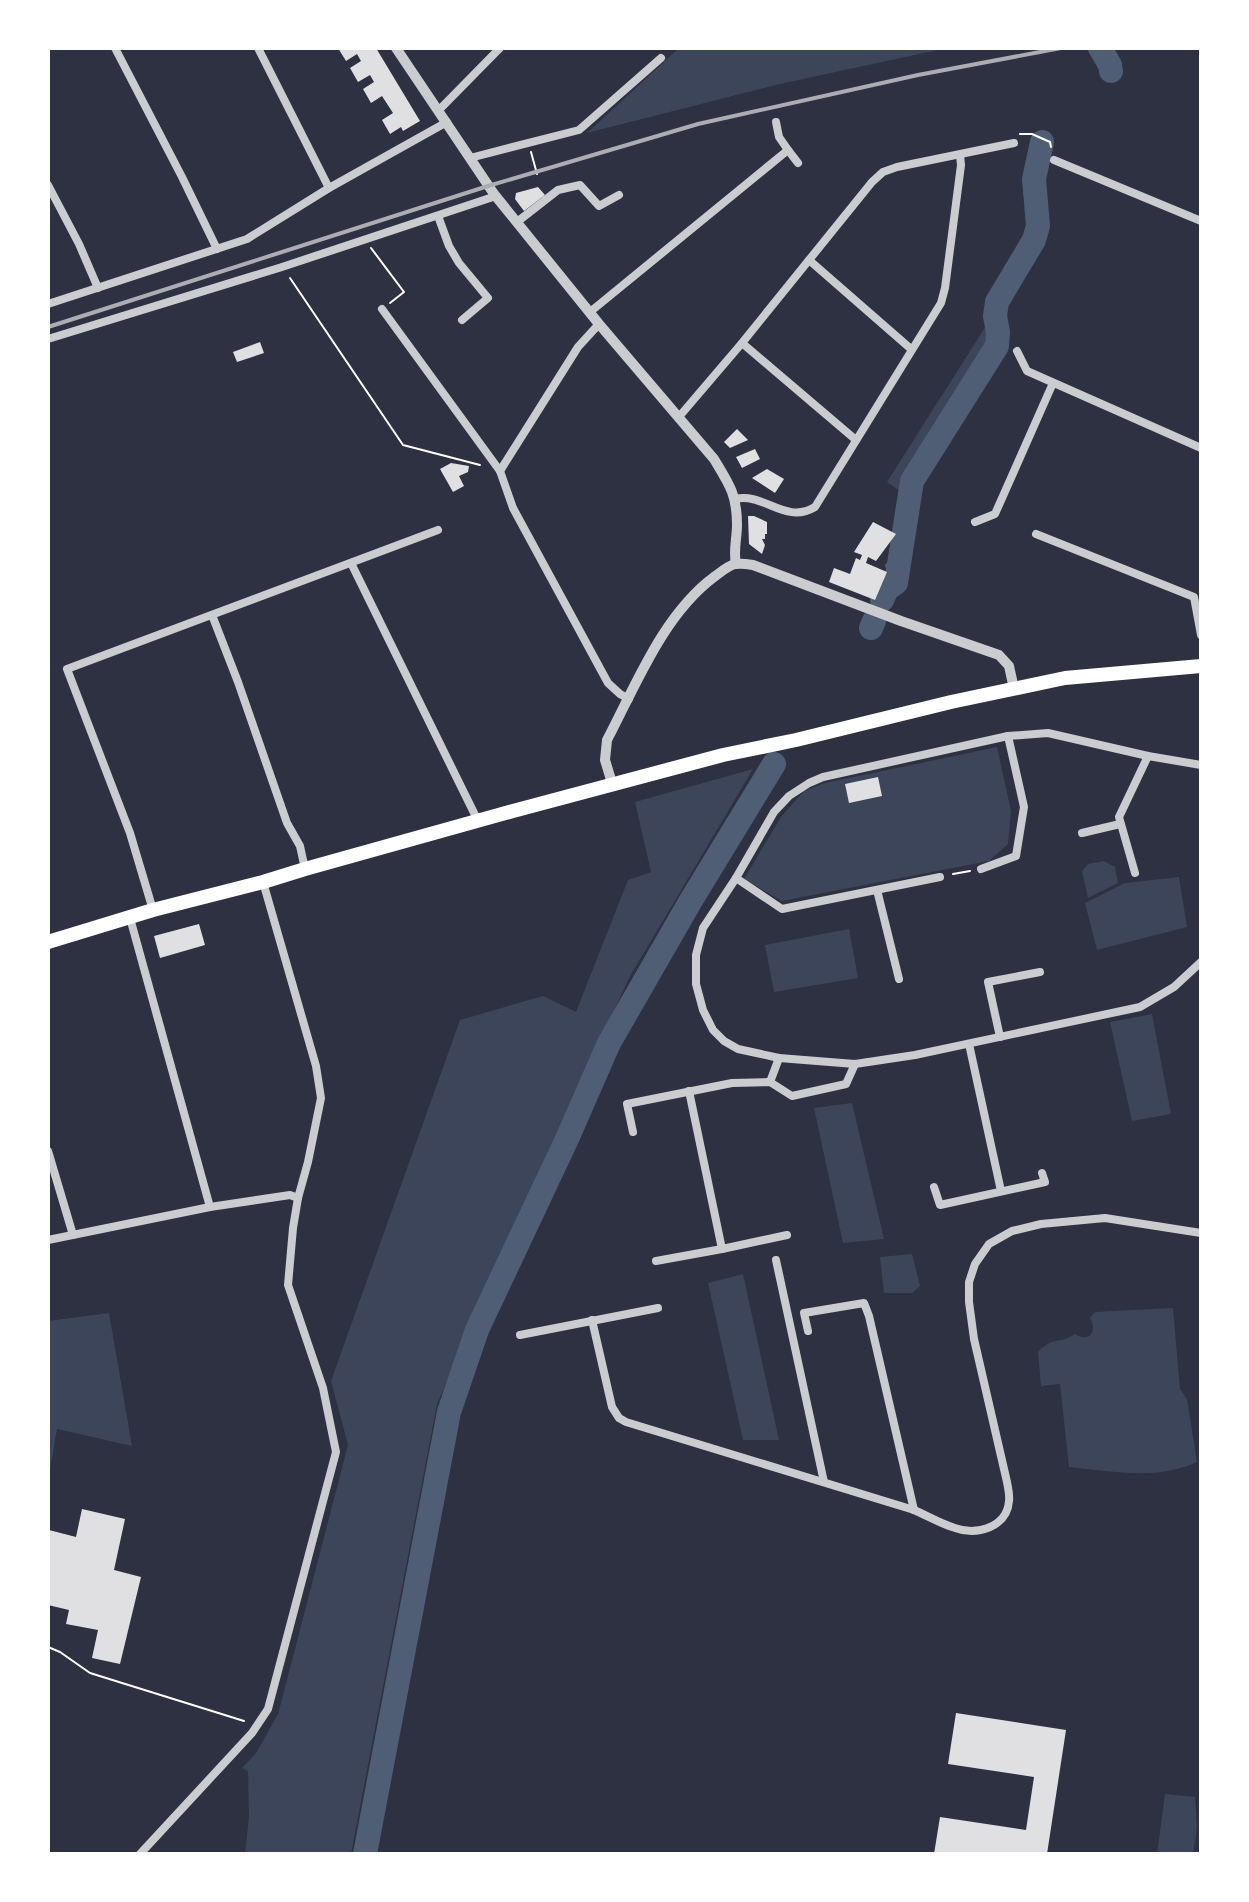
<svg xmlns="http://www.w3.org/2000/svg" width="1249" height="1902" font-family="Poppins,sans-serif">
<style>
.green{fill:#3c4559}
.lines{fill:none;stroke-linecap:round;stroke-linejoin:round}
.stream{stroke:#4f5d75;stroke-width:4}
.river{stroke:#4f5d75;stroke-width:24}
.building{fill:#e0e0e3}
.path{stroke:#fff;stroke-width:2}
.minor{stroke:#caccd0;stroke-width:8}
.tertiary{stroke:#caccd0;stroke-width:10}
.trunk{stroke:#fff;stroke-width:14}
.rail{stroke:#abadb3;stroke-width:4}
</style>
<rect width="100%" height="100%" fill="#2d3142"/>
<g class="green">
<path d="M679,48H947L780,84L587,133Z"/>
<path d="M991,318L994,346L901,492L887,482Z"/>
<path d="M997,747L1011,811L1008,844L989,861L782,901L744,879L781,817L804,791L825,783Z"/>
<path d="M753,769L629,978L437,1404L351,1854H245L249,1816L248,1771L242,1768L256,1753L278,1714L348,1445L331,1381L460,1020L543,996L576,1012L628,880L651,872L635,802Z"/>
<path d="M1104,861L1115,867L1118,883L1088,898L1082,871L1088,864Z"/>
<path d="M1179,877L1187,927L1097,950L1085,903L1125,883Z"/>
<path d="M849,929L858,978L774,992L765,945Z"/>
<path d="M1152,1014L1171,1114L1132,1121L1110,1022Z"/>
<path d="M852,1103L884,1239L843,1243L814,1108Z"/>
<path d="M912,1254L920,1286L912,1293H884L880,1257Z"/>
<path d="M743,1274L779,1440H743L708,1283Z"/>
<path d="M1173,1308L1180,1389L1187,1399L1197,1462C1157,1481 1111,1471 1069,1467L1060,1384L1041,1386L1038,1352C1055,1335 1059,1345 1075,1334C1089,1343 1098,1332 1090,1318L1095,1312Z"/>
<path d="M109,1313L132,1446L57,1429L48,1482V1321Z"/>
<path d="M1165,1794L1195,1797L1197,1827L1193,1854H1157Z"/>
</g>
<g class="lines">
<path class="stream" d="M887,589C886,580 890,573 887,565"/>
<g class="river">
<path d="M1100,48L1110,65L1111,71"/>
<path d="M882,600L887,589L896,583L912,481L997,346L998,332L995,316L997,302L1034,240L1038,226L1034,179L1042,142"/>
<path d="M871,628L874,621"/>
<path d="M365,1854L449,1412L477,1330L567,1139L609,1043L690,902L774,764"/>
</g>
</g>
<g class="building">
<path d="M338,48H376L420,121L403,131L401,127L390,134L382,120L393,113L382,96L371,103L363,89L374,82L370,75L358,82L350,68L361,61L357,54L346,61Z"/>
<path d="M538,187L545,195L524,211L515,199L516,193Z"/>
<path d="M260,342L264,353L237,362L233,352Z"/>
<path d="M737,429L748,440L730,448L724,442Z"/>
<path d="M755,449L760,459L742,468L736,457Z"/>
<path d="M451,463L469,466L468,472L459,476L464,486L453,492L440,469Z"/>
<path d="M767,469L784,479L775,493L752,478Z"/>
<path d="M748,516H754L767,522V534H765V539H762L765,545L762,554L749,544Z"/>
<path d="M873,522L896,534L876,561L868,557L866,563L887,572L875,600L829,582L834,568L850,574L856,558L860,560L862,555L854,552Z"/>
<path d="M878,777L882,796L849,803L845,784Z"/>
<path d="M199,924L205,945L160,958L154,936Z"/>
<path d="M82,1509L125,1519L114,1570L141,1577L120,1664L92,1658L98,1630L66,1624L69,1610L48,1605L49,1530L76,1537Z"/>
<path d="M956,1713L1066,1730L1047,1854H934L940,1817L1026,1830L1034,1777L948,1764Z"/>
</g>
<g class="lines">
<g class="path">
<path d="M1020,134H1032L1050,142L1051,147"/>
<path d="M531,152L537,174"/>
<path d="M371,248L404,292L390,303"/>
<path d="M290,278L403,445L480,465"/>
<path d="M953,874L970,871"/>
<path d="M48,1647L60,1652L90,1673L244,1721"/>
</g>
<g class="minor">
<path d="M115,48L182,177L217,249"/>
<path d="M258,48L329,188"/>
<path d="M438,111L500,48"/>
<path d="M776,122L779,137L788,150"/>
<path d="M470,158L579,130L661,58"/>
<path d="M1054,160L1201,221"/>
<path d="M48,185L79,244L98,288"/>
<path d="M438,216L449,246L459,263L488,298L462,320"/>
<path d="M517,222L558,190L580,185L599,206L619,195"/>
<path d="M809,260L911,349"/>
<path d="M48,304L247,239L329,188L447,122"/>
<path d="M382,309L500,471"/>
<path d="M590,312L788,150L798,163"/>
<path d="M599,324L578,347L500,471L513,508L608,683L620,694L629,699"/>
<path d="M48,339L282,267L496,196"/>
<path d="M742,343L856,440"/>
<path d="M1017,351L1027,371L1201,448"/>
<path d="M678,418L742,343L872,182L883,172L897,167L1014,143"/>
<path d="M735,499C764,492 785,525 815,507L941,303L945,288L961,165L960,155"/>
<path d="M975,522L995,514L1053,383"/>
<path d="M1036,534L1194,597L1201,635"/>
<path d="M351,563L478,821"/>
<path d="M212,615L238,682L287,823L300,846L305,869"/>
<path d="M1201,765L1148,756L1048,733L1008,736L823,777L809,783L789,796L774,812L736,878L703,928L696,955V984L703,1010L713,1030L724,1041L738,1049L779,1058L855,1064L915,1055L1140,1007L1174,987L1201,962"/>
<path d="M1082,833L1120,824"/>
<path d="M981,869L1016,856L1024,807L1008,736"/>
<path d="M1135,873L1119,817L1148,756"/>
<path d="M736,878L782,909L940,877"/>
<path d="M877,890L899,979"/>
<path d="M153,910L130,833L67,669L438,530"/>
<path d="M130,918L210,1207"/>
<path d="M1000,1037L988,982L1040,972"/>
<path d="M969,1044L1001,1191"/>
<path d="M770,1082L779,1058"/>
<path d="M633,1132L627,1104L732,1083L770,1082L792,1096L846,1084L855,1064"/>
<path d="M48,1151L73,1235"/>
<path d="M934,1187L940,1205L1045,1182L1042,1173"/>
<path d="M48,1240L210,1207L290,1195L298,1198"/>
<path d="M722,1249L787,1235"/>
<path d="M776,1260L824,1482"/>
<path d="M656,1261L722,1249L689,1091"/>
<path d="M592,1320L612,1407L619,1418L626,1422L914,1510C928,1516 941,1524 955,1528C977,1536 1007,1527 1009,1501C1010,1495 1008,1488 1007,1482L974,1339L969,1302V1282L975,1264L989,1244L1012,1231L1041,1224L1105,1218L1201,1233"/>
<path d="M808,1331L804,1313L864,1303L869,1316L914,1510"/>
<path d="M520,1335L658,1308"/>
<path d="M140,1854L252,1733L268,1709L336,1452L323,1388L288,1285L293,1228L298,1198L308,1162L321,1098L316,1066L263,882"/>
</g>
<g class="tertiary">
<path d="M396,48L494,194L599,324L714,459C729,484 737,494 737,525C737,538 733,551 736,564"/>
<path d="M612,783L605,760L607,740C636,685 663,615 714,577C720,573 727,566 735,564C741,563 747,564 753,565L901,621L999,655L1009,666L1014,689"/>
</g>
<path class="trunk" d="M48,942L153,910L263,882L305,869L513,811L723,755L796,740L951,702L1065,678L1201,666"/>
<path class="rail" d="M48,327L488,186L698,124L918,75L1061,48"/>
</g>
<rect width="1249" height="1902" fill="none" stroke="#ffffff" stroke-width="100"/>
</svg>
